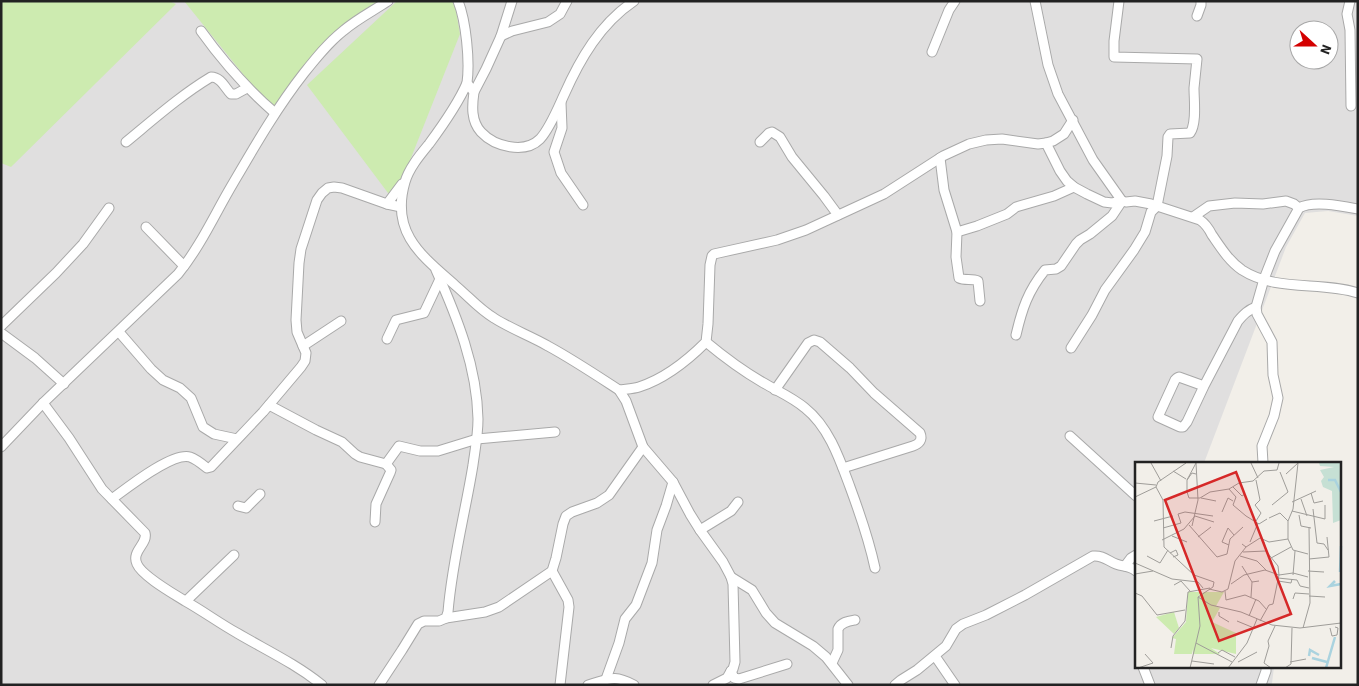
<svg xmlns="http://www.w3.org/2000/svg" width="1359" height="686" font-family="'Source Sans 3',sans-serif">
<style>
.residential{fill:#e0dfdf;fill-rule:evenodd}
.grass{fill:#cdebb0}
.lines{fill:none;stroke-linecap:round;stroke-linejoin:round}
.minor-casing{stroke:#a9a9a9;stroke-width:11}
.minor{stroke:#fff;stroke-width:9}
.inset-river{fill:none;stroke:#aad3df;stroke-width:2.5}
.inset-road{fill:none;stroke:#9f9d99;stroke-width:1}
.view{fill:#d62828;fill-opacity:0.15;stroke:#d62828;stroke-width:2.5}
.inset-edge{fill:none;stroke:#222;stroke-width:2.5}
</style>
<rect width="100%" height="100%" fill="#f2efe9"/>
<path class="residential" d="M1,1H1358V216L1328,211L1305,213L1286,247L1204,463H1136V667H1274L1272,683L1271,685H1ZM1299,30H1329V60H1299Z"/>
<g class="grass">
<path d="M1,1H169L176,4L11,167L1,163Z"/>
<path d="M184,1H380L350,21L272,110Z"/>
<path d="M397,1H453L455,5L460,34L394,201L307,85Z"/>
</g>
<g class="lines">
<g class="minor-casing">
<g id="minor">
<path d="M458,1C466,21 470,61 467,83L474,92C472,106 471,121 481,132C495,147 525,154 540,139C550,128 558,108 564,95C580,59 600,24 634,1"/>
<path d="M1035,1L1048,65L1058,94L1093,160L1122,201"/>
<path d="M1350,1L1347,14L1350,30L1351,106"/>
<path d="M1197,16L1201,5V1"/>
<path d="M201,31C224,63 245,87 275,113"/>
<path d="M501,36L512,31L548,22L560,14L567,1"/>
<path d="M932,52L949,10L955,1"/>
<path d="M467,83C458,104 443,125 429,144C420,155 409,168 405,182C390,233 422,256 456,286C469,297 480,310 494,318C511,329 531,336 548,346C572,359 596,375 619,390L626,401L643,447L673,482L690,514L700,530"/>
<path d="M474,92L486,69L501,36L512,1"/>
<path d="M561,103L562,128L554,152L561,173L583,205"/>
<path d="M126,142C154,119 181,95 211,77C221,77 225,88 231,94H236L247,88"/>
<path d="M760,142L769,133L772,132L780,137L792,157L824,196L838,215"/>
<path d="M1046,143L1060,171L1067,181L1074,187L1087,194L1104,202L1112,203L1122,201L1126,202L1135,201L1151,204L1200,220C1206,224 1209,229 1212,235C1221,248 1229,261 1242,270C1276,292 1321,281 1358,293"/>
<path d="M940,158L944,190L957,232L956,257L959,278C965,281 972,278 978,281L980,301"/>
<path d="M387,204L402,184"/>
<path d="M1193,217L1209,206L1235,203L1263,204L1286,201L1294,204L1299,208"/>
<path d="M146,227L184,266"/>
<path d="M957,232L977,226L1007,214L1016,207L1054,196L1074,187"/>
<path d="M1,326L56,273L83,244L109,208"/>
<path d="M119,332L151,369L163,380L180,388L191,398L203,427L214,434L237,439"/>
<path d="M1,333L35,358L64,384"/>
<path d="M1016,335C1022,309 1028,291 1045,270L1056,269L1061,266L1076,244L1080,240L1090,234L1112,216L1122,201"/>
<path d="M387,339L396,320L424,313L440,279"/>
<path d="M706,342C724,357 743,371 762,382C777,391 792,397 805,408C829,427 840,460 850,487C860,514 869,540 875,568"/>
<path d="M303,346L341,321"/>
<path d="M1071,348L1092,315L1105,290L1134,250L1145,232L1151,212L1157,206L1167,156L1168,137L1170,134L1190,133C1197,124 1194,100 1194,88C1195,78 1196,69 1197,59L1114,57V41L1119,1"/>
<path d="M1204,386L1179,377L1177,378L1175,380L1158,417L1180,427H1183L1187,422L1204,386L1238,321C1244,314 1248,310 1256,307"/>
<path d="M619,390C626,389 633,389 639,387C664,379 688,360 706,342L708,324L710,265L712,256L714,254L777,240L806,230L884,194L943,156L969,144L986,140L1002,139L1038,144L1046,143L1053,141L1064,134L1073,120"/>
<path d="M775,390L808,343L814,340L820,342L850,368L874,393L920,433C923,440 919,444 913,446L843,468"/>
<path d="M43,403L69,438L102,489L145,533C148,544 131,551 137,564C142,576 174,594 185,601C203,611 219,623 237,633C266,650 296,664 322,685"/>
<path d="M269,405L316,430L342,442L355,454L360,457L386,464L391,470L390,473L376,504L375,522"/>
<path d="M1070,436L1136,496"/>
<path d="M1,447L43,403L178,274C199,248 212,220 228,192C252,151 275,110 304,73C316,58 328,43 343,31C357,19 373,11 388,1"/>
<path d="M1263,463L1262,446L1274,416L1278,398L1273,375L1272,342L1257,314L1256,307L1264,279L1275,251L1299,208C1313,200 1342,206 1358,209"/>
<path d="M386,464L399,446L420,451H438L477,439L555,432"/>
<path d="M112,499C127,488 172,452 190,457C196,459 202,464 207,468L211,467L263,412L301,367L305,361L306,353L297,332L296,320L299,263L301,249L317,200L322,193L328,188L334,187L342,188L387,204L401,207"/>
<path d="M238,506L246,508L260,494"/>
<path d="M1125,566L1131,558L1136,555"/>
<path d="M552,571L568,600L569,607L560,685"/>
<path d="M731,577L752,590L766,613L775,623L813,646L826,657L848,685"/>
<path d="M186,601L234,555"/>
<path d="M446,618L485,612L499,607L552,571L556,558L563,524L566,516L572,512L597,503L609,495L643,447"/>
<path d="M935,656L955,685"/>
<path d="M832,663L838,650V629C841,622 849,621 855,620"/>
<path d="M1143,667L1150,685"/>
<path d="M731,671L734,678L739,679L787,664"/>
<path d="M606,679L619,643L625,619L636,605L652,563L657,530L666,506L673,482"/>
<path d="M379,685L402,650L418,624L424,621H439L446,618L448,612C452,562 465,514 473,465C475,450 478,435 478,419C477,367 457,317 436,270"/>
<path d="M588,685C610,679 613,674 634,685"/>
<path d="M713,685L727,678L731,671L733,669L735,662L733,584L731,577L723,562L700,530L731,511L738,502"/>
<path d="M895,685L901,680L917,670L946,646L956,629L963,624L986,615L1025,595L1093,556C1103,555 1108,561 1116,564C1124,567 1130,566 1136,571"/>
<path d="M1261,685L1266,671V667"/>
</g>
</g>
<use href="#minor" class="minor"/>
</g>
<g transform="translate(1135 462)">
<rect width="206" height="206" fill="#f2efe9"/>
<path d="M53,130H66L63,135L69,130H89L81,144L85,146L77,160L101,171V192L76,186L85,192H58V187L57,192H39L41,177L37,176L51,160ZM39,150L44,166L39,172L21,155Z" fill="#cdebb0"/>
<path d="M184,1H206V58L198,61L197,29L188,25L186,19L189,15L185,8L199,5L185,4Z" fill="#c6e0d4"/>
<path class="inset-river" d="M193,18H200L206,30M205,110L206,84M200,119L195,124L206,122M174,194L175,188L184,193M177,196L192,200M191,206L200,175"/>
<path class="inset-road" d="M16,1L26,19M51,1L23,20L21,25L28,38L29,85L59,113L79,120L78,125L63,135L65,164L55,206M116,1L123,16M163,1L158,47L153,59V77L158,88L173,92M38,9L51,17M61,12L57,11L52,18V30L54,36H65L75,30L94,27L104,21L118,19L129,9L142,8L144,1M151,12L163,1M52,18L61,1M121,18L125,38L120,43L126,51L121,59M0,21L21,23M98,25L107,34L110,32M94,27L101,35L98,43L111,54L124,62L132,57M176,31L179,41L188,39M0,35L21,25M66,36L81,39M166,37L172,54M157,40L181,29M137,43L153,30L145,10M178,47L182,81L189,82L193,88M157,49L190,57V43M87,50L93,36L98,39M164,53L166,64L176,66M60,54L79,60M134,56L145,51L153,59M19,59L38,54M54,63L82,95L92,92M57,64L63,38L61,1M28,66L46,61L43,52L50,50L78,54M37,74L52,80M63,75L76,65M27,78L49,67L60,54M115,80L123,61M107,82L111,85L125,76L134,80L153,77M94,83L87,80L93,66L99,73M108,90L131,89M35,91L41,88L43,93L38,95M92,92L95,77L108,65M12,94L25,101L33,88M105,94L122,99L131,108M136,96L156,85M174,97L194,95L192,75M0,101L37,117L63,120L68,126M107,104L117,120M173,109L189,110M0,112L18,109M144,113L158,111L173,115M158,113L160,89M143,116L162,118L165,124L174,126M143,119L156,121L157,117M96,122L109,113L130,108L144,113M39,123L46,119L55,129M74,127L87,130L93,127L100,99L111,85M90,129L91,138L110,133L124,139L132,148M0,131L7,134L22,153L50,148M174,134L190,135M63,135L76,143L106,150L137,163L165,166L206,161M116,135L117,120L124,119M158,137L160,131L174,132M84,150V154L94,160M114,154L121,137M102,159L119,166M125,159L134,143L138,142L144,113L143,104L131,89L129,80M168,166L175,141L174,65M195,166L197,174L202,173L203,166L200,165M61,181L97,200M36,186L38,174L50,159L53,130L75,126M83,191L87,188L100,195M57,199L79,202M103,200L122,190M155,200L171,197M3,206L18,201L10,192M93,206L112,181L122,157M136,206L129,201L134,184L133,179L140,164M150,206L156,202L157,166"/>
<path class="view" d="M101,10L156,152L84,179L30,38Z"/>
<rect width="206" height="206" class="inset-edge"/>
</g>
<rect width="1359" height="686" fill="none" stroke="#222222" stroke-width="5"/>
<g transform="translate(1314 45) rotate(111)"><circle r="24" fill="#ffffff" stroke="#a7a7a7"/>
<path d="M0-4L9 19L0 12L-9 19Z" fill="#d40000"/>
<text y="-8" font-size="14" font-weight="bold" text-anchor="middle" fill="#222222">N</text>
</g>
</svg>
